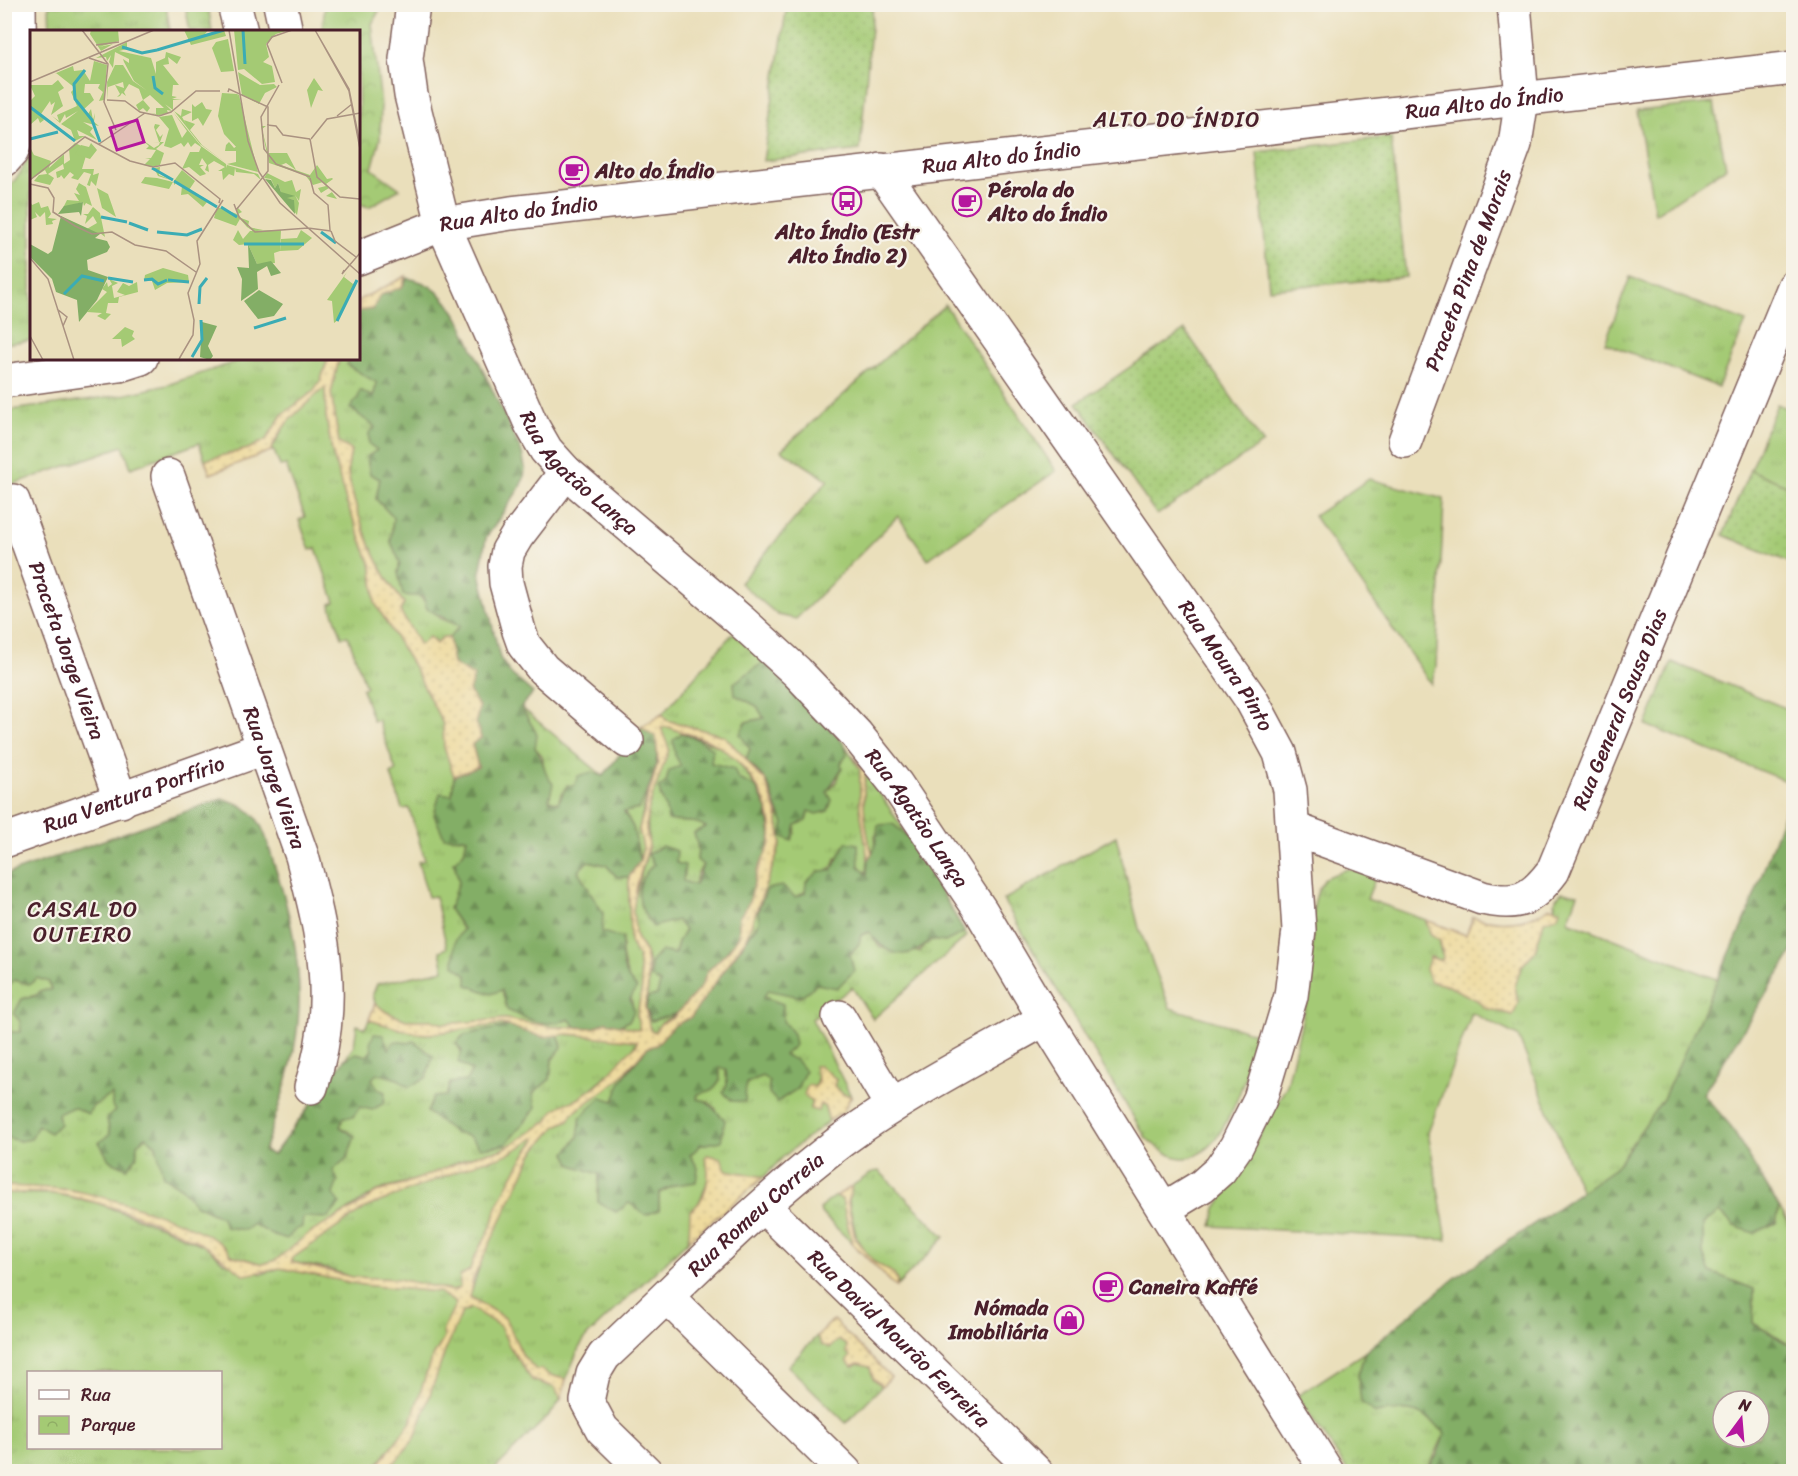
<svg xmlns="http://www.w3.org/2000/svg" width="1798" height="1476" font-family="Sriracha,sans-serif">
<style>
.grass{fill:url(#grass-tufts);stroke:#777450;stroke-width:1.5;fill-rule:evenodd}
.forest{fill:url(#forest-firs);stroke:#666648;stroke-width:1.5;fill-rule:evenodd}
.sand{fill:url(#sand-dots);stroke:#9c7c64;stroke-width:1.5;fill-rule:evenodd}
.park{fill:url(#park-crowns);stroke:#777450;stroke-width:1.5}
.garden{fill:url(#garden-dots);stroke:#777450;stroke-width:1.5}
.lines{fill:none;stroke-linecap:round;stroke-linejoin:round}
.minor-casing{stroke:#82625d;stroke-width:36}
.major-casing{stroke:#82625d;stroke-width:36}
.minor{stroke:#fff;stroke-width:33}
.major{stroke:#fff;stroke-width:33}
.labels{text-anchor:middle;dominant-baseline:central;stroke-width:4.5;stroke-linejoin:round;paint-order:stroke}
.street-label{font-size:21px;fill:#4a1f2b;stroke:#f7f3e8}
.poi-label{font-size:21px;font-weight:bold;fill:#4a1f2b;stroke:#f7f3e8;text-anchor:start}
.neighbourhood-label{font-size:22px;letter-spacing:1.5px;fill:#4a1f2b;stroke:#f7f3e8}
.inset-river{fill:none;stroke:#3bacb4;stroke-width:3}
.inset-road{fill:none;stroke:#aa9281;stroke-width:1.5}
.view{fill:#b5179e;fill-opacity:0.15;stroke:#b5179e;stroke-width:3}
.inset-edge{fill:none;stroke:#4a1f2b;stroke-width:3}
</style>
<defs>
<pattern id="grass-tufts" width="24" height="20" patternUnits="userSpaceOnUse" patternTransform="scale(1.5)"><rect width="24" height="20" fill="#a4ca74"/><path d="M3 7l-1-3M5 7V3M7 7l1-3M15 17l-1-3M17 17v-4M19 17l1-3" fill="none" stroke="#8fad65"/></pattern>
<pattern id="forest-firs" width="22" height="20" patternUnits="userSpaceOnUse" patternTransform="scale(1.5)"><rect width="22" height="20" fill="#83ae66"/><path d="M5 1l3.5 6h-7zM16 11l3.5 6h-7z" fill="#6d8d54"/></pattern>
<pattern id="sand-dots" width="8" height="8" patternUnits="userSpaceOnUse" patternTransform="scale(1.5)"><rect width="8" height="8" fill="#eeda9e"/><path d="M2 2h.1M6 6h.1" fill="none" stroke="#cebb88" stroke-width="1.8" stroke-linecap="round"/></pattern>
<pattern id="park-crowns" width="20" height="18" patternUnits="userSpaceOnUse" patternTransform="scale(1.5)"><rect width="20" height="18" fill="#a4ca74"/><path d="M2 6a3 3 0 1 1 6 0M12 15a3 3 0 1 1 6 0" fill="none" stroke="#8fad65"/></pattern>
<pattern id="garden-dots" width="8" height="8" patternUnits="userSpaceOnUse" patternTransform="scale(1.5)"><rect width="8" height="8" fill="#a4ca74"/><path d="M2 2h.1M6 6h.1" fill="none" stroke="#8fad65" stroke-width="1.8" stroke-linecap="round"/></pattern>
</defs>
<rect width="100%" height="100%" fill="#f7f3e8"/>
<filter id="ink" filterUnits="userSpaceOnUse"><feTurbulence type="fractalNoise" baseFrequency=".0167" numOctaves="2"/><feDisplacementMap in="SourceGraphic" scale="12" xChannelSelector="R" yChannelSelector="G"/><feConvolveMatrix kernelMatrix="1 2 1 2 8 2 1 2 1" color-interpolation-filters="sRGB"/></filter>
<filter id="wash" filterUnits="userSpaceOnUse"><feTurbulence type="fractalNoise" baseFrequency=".008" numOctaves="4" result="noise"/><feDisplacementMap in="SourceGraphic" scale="24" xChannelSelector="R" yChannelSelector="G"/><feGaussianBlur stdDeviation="1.35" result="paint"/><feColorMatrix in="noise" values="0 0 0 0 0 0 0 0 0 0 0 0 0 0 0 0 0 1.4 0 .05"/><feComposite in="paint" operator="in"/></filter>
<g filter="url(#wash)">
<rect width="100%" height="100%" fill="#eadfbb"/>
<g class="grass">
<path d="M49,5H166L170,31H50Z"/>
<path d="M185,5H208L212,31H190Z"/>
<path d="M1714,103L1726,168L1655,214L1637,111Z"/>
<path d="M31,144V340L5,344V189C21,177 27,163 31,144Z"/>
<path d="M1630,277L1746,322L1718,387L1605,343Z"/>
<path d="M945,305L1056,471L928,559L898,516L796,619L778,615L740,583L828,480L781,450Z"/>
<path d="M328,358L321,380L314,391L282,415L266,440L248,449L205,460L199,443L131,468L123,446L5,487L4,411L123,395L167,385L244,359Z"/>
<path d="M339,359H349L348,365L377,382L373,397L377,450L367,457L370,473L380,479L376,499L393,517L391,542L400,562L398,573L440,618L460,626L449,638L443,637L437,644L429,637L420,646L400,611L404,603C378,572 355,514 348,474C347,467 350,458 351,451L339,443L331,393Z"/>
<path d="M325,386L326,416L332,451L346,501L372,567L375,603L415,669L443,724L444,747L454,776L452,795L467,837L464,852L454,862L459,882L449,909L502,990L569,1019L576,1027H553L505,1019L443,1024L431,1020H406L386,1012L375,1003L373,994L377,984L444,970L440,951L447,948L435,896L428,897L418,862L425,860L409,808L402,809L391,774L396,771L378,720L373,721L362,689L366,687L348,636L342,637L330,604L335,602L316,548L310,550L299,520L305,517L286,465L280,466L274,451H271L289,417Z"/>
<path d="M1777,404L1793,411V488L1750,470Z"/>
<path d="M1369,479L1444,499L1436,667L1431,684L1314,516Z"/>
<path d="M733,633L764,662L734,683L736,695L757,706L764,718L746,722L741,734L750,749L746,759L724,736L666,720L662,714Z"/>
<path d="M1672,662L1793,711V784L1646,725Z"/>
<path d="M521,707L603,776L561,794L558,803L549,800L542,755L535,748Z"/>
<path d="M660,727H669L718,746L736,759L756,787L738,779L733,769L675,755L681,766L666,782L660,795L666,806L668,819C682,824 695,819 707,827L694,833L698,848L697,860L703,865L697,874L695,886L683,881L676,863L662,846L677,920L685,929L657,996L648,997L646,1009L651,1021L678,1013L661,1023L655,1032L650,1030C640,1005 655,978 646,953C644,947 638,943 636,937C634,930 633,918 633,910C634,888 645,869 648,847C650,834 645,823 649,806C655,779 673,756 660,727Z"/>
<path d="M845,745L860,769V808L868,859L867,875L859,866L836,858C831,875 812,889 795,897L782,886L758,911L759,922L746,939L781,844L777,814L795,833L796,825L837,781Z"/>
<path d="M866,772L909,838L893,824L875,835L876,848L872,853C865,830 861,795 866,772Z"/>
<path d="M648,789L639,829L643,847L640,861L633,827L624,812L639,809Z"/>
<path d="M1116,836L1139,928L1170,1008L1258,1034C1249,1066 1227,1154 1186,1158C1170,1159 1157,1147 1146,1138L1003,900Z"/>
<path d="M588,861L606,865L617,877H629L630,942L638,956L642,987L637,1016L641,1030L619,1026L630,1020L634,1010C630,1000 631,991 629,981C624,962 621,959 622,938L601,932L578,871Z"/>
<path d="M1347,869L1377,874L1367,899L1426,920L1431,935L1440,941V950L1444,958L1441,961L1431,957L1430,981L1449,986L1477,1000L1485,1008L1513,1014L1518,1003L1515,986L1521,967L1535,951L1544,921L1559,911L1554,909L1556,898L1562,892L1578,894L1568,921L1719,980L1663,1099L1615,1168L1581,1192L1518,1036L1472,1013L1428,1133L1447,1240L1212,1226L1216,1208L1237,1176L1287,1085L1310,986L1314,904L1318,890L1325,878Z"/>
<path d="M869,932L880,947L919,952L931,940L945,942L965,932L967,936L873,1019L852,987L812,1019L851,1096L843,1094L834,1086L836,1079L820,1066L810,1108L820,1104L825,1107L829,1121L784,1156L764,1177L725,1170L724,1165L708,1155L705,1158C718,1187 687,1207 689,1240L587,1336L579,1348L566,1379L549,1375L541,1369L536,1370L523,1356L505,1318L470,1297L481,1261L533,1153L556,1126L569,1120L573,1113L617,1081L647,1048L631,1068L614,1101L581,1117L578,1137L566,1153L572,1165L599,1174L598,1202L629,1203L659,1210V1193L675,1185L690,1155L701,1145L721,1141L716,1109L707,1101L697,1099L698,1094L720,1068L726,1069L727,1085L746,1084L762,1076L769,1081L793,1034L764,997L768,990L800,997C820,980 854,960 861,935Z"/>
<path d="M37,978L49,982L51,991L22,999L14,1014L20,1021L21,1033L5,1032V989L14,980L30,984Z"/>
<path d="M369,1020L414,1033L429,1034L502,1024L508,1026L464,1035L456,1043L472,1071L466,1081L455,1133L505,1145L536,1108L533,1093L550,1079L552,1060L561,1047L558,1034L624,1037L637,1041C633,1061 526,1142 502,1150C495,1152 487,1151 480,1154C460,1159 441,1171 421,1178C407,1183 388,1185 374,1193C341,1214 308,1237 276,1260L263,1264L231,1255C217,1227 101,1195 70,1190C48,1187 26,1187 5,1186L4,1137L20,1141C36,1129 52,1113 73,1107C89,1103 99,1106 112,1094L115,1111L107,1119L110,1134L137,1144L146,1137L156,1145L164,1176L182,1188L196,1205L222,1217L262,1227L271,1234L303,1216L328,1218L333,1194L332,1170L347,1158L355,1136L340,1127L344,1117L378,1089L371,1079L378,1073L398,1079L426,1078L432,1056L414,1041L389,1050H372L367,1056L356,1053L344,1060L354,1046L357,1025L365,1028Z"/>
<path d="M534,1138L536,1140C524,1154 506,1187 498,1205C495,1211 495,1218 493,1223C485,1240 474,1253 470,1270L460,1276L461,1287L453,1291L398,1279L352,1277L328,1269L292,1262L291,1259L367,1207L483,1161C503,1158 517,1150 534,1138Z"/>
<path d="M879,1171L945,1237L898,1285C895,1271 881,1268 872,1260C858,1247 856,1235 852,1218C850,1206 847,1198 852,1186L873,1172Z"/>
<path d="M5,1193L55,1194L97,1203L164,1228L209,1248L223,1262L262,1274L280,1268L363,1285L439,1292L456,1303L443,1330L444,1338L430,1362L411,1422L378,1464L369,1471L5,1472ZM28,1372H220V1448H28Z"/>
<path d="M836,1196L842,1199L852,1243L821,1213L820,1208Z"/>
<path d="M1779,1207L1793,1230V1347L1753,1323L1754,1289L1710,1272L1703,1254V1224L1720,1211L1734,1226L1776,1223Z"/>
<path d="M472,1308L500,1326L510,1347L532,1380L554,1387L561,1399L554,1410L493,1471L382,1472L395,1462L415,1438L444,1354L462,1312Z"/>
<path d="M817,1336L822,1345L839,1339L847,1346L853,1367L858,1364L870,1367L873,1378L882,1386L846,1423L788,1366Z"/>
<path d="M1365,1352L1358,1375L1375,1413C1410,1408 1419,1408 1445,1433L1427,1471H1348L1297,1396Z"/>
</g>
<g class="forest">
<path d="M407,278C433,282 446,298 459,319L522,453L525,468L524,478L519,489L486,538L480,573L500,658L510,673L533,693L521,707L537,734L535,748C545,759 542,772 553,784L549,800L558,803L567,785L574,786L578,776L591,772L603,776L641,727L656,737C661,763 650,786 639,809L624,812L633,827L640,861L629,877H617L606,865L588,861L578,871L603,913L602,932L622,938C621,957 621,975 637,988L630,999L634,1010L630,1020L619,1026L606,1022L594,1028L576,1027L569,1019C545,1029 530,1020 507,1010L502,990L491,994L467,985V975L454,965L455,941L463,929L449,909L459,882L454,862L464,852L467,838L444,837L434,815L440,793L452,795L454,776L478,767L472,744L481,738L476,722L479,707L453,664L449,638L460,626L427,609L423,597L403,595L398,573L400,562L391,542L393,517L376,499L380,479L370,474L367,457L377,450L369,444V433L375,427L350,408L358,398L360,390L373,397L377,383L347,365L349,359L358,358L359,311L390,289L402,287Z"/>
<path d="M764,662L790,685L845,745L847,755L841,763L842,768L827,792L832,800L828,811L816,814L809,811L806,821L796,825L792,841L781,836L784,823C775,810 774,794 766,781C761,774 752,767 746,759L750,749L740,734L746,722L764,718L757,706L735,695L734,683Z"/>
<path d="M682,733L699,740L713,749L711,763L734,769L738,779L756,787L767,809L771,836L766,858L756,875L750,906L739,917V936L719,962L707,972L702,987L678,1013L651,1021L646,1009L648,997L657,995L660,983L651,977V962L661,951L675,954L678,942L685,930L677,920L653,927C637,907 632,884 653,865L648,854L662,846L677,851L676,863L685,865L683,881L695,885L703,865L697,860L698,848L694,833L706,827C695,819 681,823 668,820C667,808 661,799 659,788L666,782L669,770L681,766L675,755L673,740Z"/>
<path d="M1793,788V951L1703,1094L1729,1124L1779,1207L1776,1223L1754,1233L1734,1226L1720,1212L1703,1224V1254L1710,1272L1754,1289L1753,1323L1793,1347V1471H1427L1437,1455L1445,1433C1419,1408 1409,1408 1375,1413L1361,1402L1358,1375L1365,1352L1455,1278L1615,1168L1663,1099L1748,913ZM1723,1401H1759V1437H1723Z"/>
<path d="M221,799C235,801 247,807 256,818C265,830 269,847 273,861C291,913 303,967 298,1022C294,1066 278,1109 264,1151L273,1155L344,1060L356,1053L367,1056L372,1050L370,1043L374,1034L383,1035L389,1049L395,1041L409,1043L414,1041L433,1056L426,1078L409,1087L398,1079L377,1073L372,1079L378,1089L385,1092L384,1103L372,1110L360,1107L353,1117H344L340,1127L355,1136L347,1158L333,1170L338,1181L333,1194L340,1204L328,1218L303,1217L302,1227L295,1230L287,1239L271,1234L253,1224L245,1230L225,1227L222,1217L196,1205L182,1188L163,1176L156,1145L146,1137L137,1144V1156L127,1168L109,1160L99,1142L110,1134L107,1118L115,1111L112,1106V1094L93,1106L88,1114L73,1107L58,1114L60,1124L50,1133L38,1125L31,1139L20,1141L5,1137L4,1080L7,1078L5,1074V1032H21L20,1021L14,1014L22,999L36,996L41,990H51L49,982L37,978L30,984L14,980L5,989L4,875Z"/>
<path d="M893,824L909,838L965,932L945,942L931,940C908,963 887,956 869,932L861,935L859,944L850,954L854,971L837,988L817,984L800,997L768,990L764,997L783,1004V1021L793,1034L795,1045L784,1055L796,1060L805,1071L797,1089L777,1102L769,1093V1081L762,1076L746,1083L745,1102L732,1101L723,1092L727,1085L726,1069L720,1068V1080L713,1090L698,1094L697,1099L706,1101L725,1120L721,1141L701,1145L690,1155L698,1168L696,1182L675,1185L659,1193V1210L646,1215L629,1203L616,1212L598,1202L599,1174L572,1165L566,1153L578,1137L581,1117L601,1097L614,1101L621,1081L631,1068L647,1048L656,1045L673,1026L691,1017L759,922L758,911L767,889L782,886L795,897L805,893L806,882L819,871L832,870L846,842L858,844L859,866L867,874L868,859L875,848L878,825Z"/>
<path d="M508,1026L543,1037L558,1034L562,1047L552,1060L550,1079L533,1093L536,1108L505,1145L481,1148L469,1136L455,1133L427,1112L433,1097L446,1096L450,1083L466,1081L472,1071L458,1062L462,1051L456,1043L464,1035Z"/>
</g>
<g class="sand">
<path d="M406,276L402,287L380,295L373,309L359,311V300Z"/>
<path d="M328,359H339L331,393L339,443L351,450C350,458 347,467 348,474C355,514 378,572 404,603L400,611L420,645L429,637L436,644L443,637L449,638L453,664L474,676L469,691L479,707L476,722L481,738L472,744L478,767L454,776L444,747L443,724L415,669L375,603L372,567L346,501L332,451L326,416L325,387C302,409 283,419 271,451L210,474L205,460L248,449L266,440L282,415L314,391L321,380Z"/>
<path d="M662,714L666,720L724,736L746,759L757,774L765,779L777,814L781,843L746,939L691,1017L673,1026L656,1045L647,1048L617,1081L573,1113L569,1120L556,1126L533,1153L473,1279L470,1297L505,1318L523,1356L536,1370L541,1369L549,1375L566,1379L561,1399L554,1387L532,1380L510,1347L500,1326L471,1308L462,1312L444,1354L415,1438L395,1462L382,1471H369L379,1464L411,1422L430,1362L444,1338L443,1330L456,1303L439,1292L363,1285L280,1268L245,1275C232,1267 221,1256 208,1248C171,1225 99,1200 56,1194C39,1192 21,1193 5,1193V1186C26,1187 48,1187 70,1190C102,1195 217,1227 231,1255L263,1264L276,1260L308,1234L366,1201L374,1193L418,1179L479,1154L502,1150L548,1121C554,1104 566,1105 580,1098C584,1092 589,1092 595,1087C611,1075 620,1057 636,1046L637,1041L568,1034L543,1037L502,1024L429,1034L414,1033L369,1020L375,1003L386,1012L406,1020H431L443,1024L505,1019L553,1027L594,1028L606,1022L640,1030L637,1016L642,987L638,956L630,942L629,877L640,861L643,848L639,829L658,762L656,737L641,727ZM669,727C681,733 692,734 704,739C738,751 774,799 771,837C770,852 759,862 756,875C751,893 752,903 739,917V936L729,950L707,972L701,987L673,1018L661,1023L655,1032L650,1030L645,1007L648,986L646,953L636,938L633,911L637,885L649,845L646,829L649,806L669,749L661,728ZM534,1138L536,1140C524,1154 506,1187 498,1205C495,1211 495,1218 493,1223C485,1240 474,1253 470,1270L460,1276V1288L453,1291L398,1279L352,1277L292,1262L291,1259L367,1207L483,1161C503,1158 517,1150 534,1138Z"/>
<path d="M853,756L866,772C861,795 865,830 872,853L868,859L860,808V769Z"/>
<path d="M1550,907L1560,910L1557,917L1544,921L1535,951L1521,967L1515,986L1518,1003L1513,1015L1485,1008L1477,1000L1449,986L1430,981L1426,969L1430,957L1441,961L1443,958L1440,941L1431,935L1426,920L1466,935L1473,917C1501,924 1525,924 1550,907Z"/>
<path d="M814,1066H820L836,1079L834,1086L843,1094L851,1096L843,1112L829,1121L825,1107L820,1104L818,1111L810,1109L812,1101L804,1095L808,1085L815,1087L818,1080Z"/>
<path d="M707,1155L721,1158L726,1170L764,1177L689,1240L690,1211C706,1201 712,1174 705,1158Z"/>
<path d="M852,1186L848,1203L855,1238L874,1262L893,1273L897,1280L896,1287L852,1243L842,1199L836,1196Z"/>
<path d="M833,1320L891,1377L882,1386L873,1378L870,1367L858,1364L852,1367L847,1361L850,1356L846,1353L847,1346L839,1339L830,1348L822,1345L817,1336Z"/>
</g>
<path class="park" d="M325,5H382L372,24L381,105L380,139L372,169L400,189L369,207L359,204L358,32L322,31Z"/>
<g class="garden">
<path d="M787,5H873L860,150L763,161Z"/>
<path d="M1391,137L1406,277L1269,289L1257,152Z"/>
<path d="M1185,330L1263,443L1157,515L1077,403Z"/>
<path d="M1750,470L1793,488V564L1723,535Z"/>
</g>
</g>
<g filter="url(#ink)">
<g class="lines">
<g class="minor-casing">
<g id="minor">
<path id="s1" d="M413,4L406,59L411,95L443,224L531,424L546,450L566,472L741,621L797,672L856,734L896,784L981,911L1045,1019L1327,1472"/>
<path d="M4,160L12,151L20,127L19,4"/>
<path id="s2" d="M881,170L1251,699L1280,753L1290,790L1299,930L1291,996L1260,1099L1236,1147L1220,1170L1202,1186L1164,1209"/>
<path id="s3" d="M1405,441L1515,144L1522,99L1514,4"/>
<path d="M566,472L517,536L508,551L505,566L506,583L519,631L524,645L543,669L627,741"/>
<path id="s4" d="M168,476L302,856C324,939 339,1003 311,1087"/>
<path id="s5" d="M13,501L121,801"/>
<path id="s6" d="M1294,829L1482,898C1518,906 1531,900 1553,871L1794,287"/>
<path id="s7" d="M4,841L264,748"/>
<path d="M839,1017L892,1106"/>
<path id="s8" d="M763,1206L1036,1472"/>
<path d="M667,1297L845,1472"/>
<path id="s9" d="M646,1472L602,1429L587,1401L593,1374L604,1356C682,1283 756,1205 841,1141C905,1094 976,1058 1045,1019"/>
</g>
</g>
<g class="major-casing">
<g id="major">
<path d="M234,4L241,32"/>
<path d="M280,4L286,32"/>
<path id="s10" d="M358,258L443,224L511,213L1794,68"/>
<path d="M4,381L119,365L141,358"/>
</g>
</g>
<use href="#minor" class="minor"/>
<use href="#major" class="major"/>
</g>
</g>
<defs>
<g id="cafe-ring" transform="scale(1.5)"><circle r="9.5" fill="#f7f3e8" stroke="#b5179e" stroke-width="1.5"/><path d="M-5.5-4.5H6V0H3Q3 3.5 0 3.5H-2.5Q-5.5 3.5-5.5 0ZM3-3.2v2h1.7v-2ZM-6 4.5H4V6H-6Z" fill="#b5179e"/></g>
<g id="bus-ring" transform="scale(1.5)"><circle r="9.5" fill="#f7f3e8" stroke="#b5179e" stroke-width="1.5"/><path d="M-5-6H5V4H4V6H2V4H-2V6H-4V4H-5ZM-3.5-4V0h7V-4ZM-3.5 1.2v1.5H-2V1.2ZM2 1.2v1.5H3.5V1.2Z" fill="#b5179e"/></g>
<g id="shop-ring" transform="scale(1.5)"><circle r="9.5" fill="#f7f3e8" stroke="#b5179e" stroke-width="1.5"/><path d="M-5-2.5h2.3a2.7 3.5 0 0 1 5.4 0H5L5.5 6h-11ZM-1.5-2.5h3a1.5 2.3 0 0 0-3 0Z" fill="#b5179e"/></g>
</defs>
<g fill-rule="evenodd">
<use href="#cafe-ring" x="574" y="171"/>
<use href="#bus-ring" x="847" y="201"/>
<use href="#cafe-ring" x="967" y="202"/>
<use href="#cafe-ring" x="1108" y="1287"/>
<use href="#shop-ring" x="1069" y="1320"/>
</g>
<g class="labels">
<g class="street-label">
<text stroke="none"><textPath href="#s10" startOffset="1140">Rua Alto do Índio</textPath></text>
<text stroke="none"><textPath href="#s10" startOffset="654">Rua Alto do Índio</textPath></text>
<text stroke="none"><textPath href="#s10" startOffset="168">Rua Alto do Índio</textPath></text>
<text stroke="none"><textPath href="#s3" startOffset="182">Praceta Pina de Morais</textPath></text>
<text stroke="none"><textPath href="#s1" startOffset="512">Rua Agatão Lança</textPath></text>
<text stroke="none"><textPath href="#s5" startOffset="159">Praceta Jorge Vieira</textPath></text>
<text stroke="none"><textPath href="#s2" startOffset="604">Rua Moura Pinto</textPath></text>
<text stroke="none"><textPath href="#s6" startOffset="458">Rua General Sousa Dias</textPath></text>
<text stroke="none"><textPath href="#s4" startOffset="320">Rua Jorge Vieira</textPath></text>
<text stroke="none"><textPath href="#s7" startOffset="138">Rua Ventura Porfírio</textPath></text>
<text stroke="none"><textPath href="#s1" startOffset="998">Rua Agatão Lança</textPath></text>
<text stroke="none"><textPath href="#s9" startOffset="350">Rua Romeu Correia</textPath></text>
<text stroke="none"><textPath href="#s8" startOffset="190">Rua David Mourão Ferreira</textPath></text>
</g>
<g class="poi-label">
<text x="595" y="171">Alto do Índio</text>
<text x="988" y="190">Pérola do<tspan x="988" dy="24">Alto do Índio</tspan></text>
<text x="847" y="232" text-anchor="middle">Alto Índio (Estr<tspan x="847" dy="24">Alto Índio 2)</tspan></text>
<text x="1129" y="1287">Caneira Kaffé</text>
<text x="1048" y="1308" text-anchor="end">Nómada<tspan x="1048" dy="24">Imobiliária</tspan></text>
</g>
<g class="neighbourhood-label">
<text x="1177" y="119">ALTO DO ÍNDIO</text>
<text x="83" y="909">CASAL DO<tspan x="83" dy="25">OUTEIRO</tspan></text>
</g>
</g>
<g transform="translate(30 30)">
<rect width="330" height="330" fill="#eadfbb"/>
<path d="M88,0L89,11L69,17L83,14L71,21L60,4L61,0ZM154,0H178L175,4L194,0L196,6L161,15ZM198,9L204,41L191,42L182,18L186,12ZM97,12V19L89,21L121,28L126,44V32L135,28L136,22L151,27L147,34L138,27L139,34L133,35L149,55H143L142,66L147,67L142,69H152L143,70V80L104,51L94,32L93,29L99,33V29L85,22L83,38L79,32L81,25L77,31L76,27L66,28ZM64,31L77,35L74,70L69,71L73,62L68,58L70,54H55L54,63H60L64,70L53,80L58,84L61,79L63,90L65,83L64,92L69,96L53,92L63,98L60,102L67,110L47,100L49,106H55L45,111L41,100L31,94L48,81L36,88L35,84L30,93L22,86L29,91L27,85L47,76L41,62L45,58L26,43L14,48L43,36L44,41L53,40L60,51ZM85,35H93L103,51L132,71L142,81L137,80L138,83L130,85H127L121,83L126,84V78H134L120,65L113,70L120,78L117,82L113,78L109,81L106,75L113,70L109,59L99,54L94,62L96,66L92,63L90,66L87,67L90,64L85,55L94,58L93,52L78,57V70L77,52ZM208,42L230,55L244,54L247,57L235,63L229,74L212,65ZM28,50L34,58L28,62L33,76L21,85L25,72L21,75L20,71L11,84L14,90L10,93L8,88L0,95V71L5,66L0,55H22ZM207,64L209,65L228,142L197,134L206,132V121H195L196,115L199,112L204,118L215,111ZM172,72L176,79L182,80L173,96L168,88L162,91V82L152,87L156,94L154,90L165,94L160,100L172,115L196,133L170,114L144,81L151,86L152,79L162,82V74L165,77ZM143,82L171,116L196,134L197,138V135L228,144L231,150L224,144L206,142L205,138L204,146L199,144L193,150L192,141H188L195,137L184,131L178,135L179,142L175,140L177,135L172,128L169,135H174L170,137L176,144L170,146L159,137L152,139L160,122H169L171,117L165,113L161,117L158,112L154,117L151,113L141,118L134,116L139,99L129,87L142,85L152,108L157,101ZM125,94L130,95L126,100L130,107L133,104L130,112H134L126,119L134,123L130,135L122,137L114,135L120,129H115L121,128L126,120L116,119L119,116L111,109L124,118L129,115L130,112L123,113L129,112L124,97ZM231,96H236L232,99L238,123H257L266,140L256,133L251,135L280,145L287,135L297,149L302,148L303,149L296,154L307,169L296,166L302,162L299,158L291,163L288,158L296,156L293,152L283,155L275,145L239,133ZM45,113L58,119L52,139H64L63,145L69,143L66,156L61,151L60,156L57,155L61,144L54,142L48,150L41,148L44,145L40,142L34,149L31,145L30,147L27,148L26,142L34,139L33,134L18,144L24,148L20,155L4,151L9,145L17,144L15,140L0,150L1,119L4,125L21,131L19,138L34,124V134L40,130L39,119ZM130,137L129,145L144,151L152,140L165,151L159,160L177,172L173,177L158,164L151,165L152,156L147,152L144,155V151L128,146L124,138ZM237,143L255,152L262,150L266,162L271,159L269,171L265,165L269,173L267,185L262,178L264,170L253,168L248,153L245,158L241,149L234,148ZM49,153L56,157L62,176L56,173L54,176L53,172L33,178L37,170L49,171L44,163L50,165L46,159ZM67,158L78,164L86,187L72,178ZM0,171L2,175L9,172L11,178L18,176L21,184L18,188L27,189L22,191L23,194L16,195L15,182L10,187L5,182L7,187L0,190ZM63,177L70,183L75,207L70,203L65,207L55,200L67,193L63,186L55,194L57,186L53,184H58ZM187,177L207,184V177L212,182L208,184L211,188L219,191L218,197L233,200L223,201L217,197L210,189L206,196L184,188ZM208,200L213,209L220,201L251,200L250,221L244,223L245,233L227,234L218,214L209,215L203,210ZM79,249L88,253L82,256L84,268L95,265L87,262L93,253L99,256L107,252L108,262L89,267L88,273H78L76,283L81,284L75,290L67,286L72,283L57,282L77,262L72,259L77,252L78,257L82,254ZM95,297L104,301L102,306L105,309L92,317L91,309H82Z" fill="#a4ca74"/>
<path d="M235,149L241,150L245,158L248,153L251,162L265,166L257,168L264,170L265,184ZM53,172L51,186L49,182L28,184L34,176ZM31,186L70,204L65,208L77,211L80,217L77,222L57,230L58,240L78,247L67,270L49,292L47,270L26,262L22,249L0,227V214L18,224L22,221ZM218,214L227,234L241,231L251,243L241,246L237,236L227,242L228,259L211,271L212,249L207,237L219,238ZM229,260L253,274L244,286L228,289L214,271ZM172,292L187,296L178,316L183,326L180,330L170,327Z" fill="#83ae66"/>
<path d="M192,63L207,64L210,72L216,111L209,120L194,104L188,86Z" fill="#a4ca74"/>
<path d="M204,0H260L246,4L236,14L239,27L233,32L242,36L245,52L232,54L214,39L208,40ZM115,147L127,148L143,152L139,159L111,153ZM271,200L282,208L268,220L250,221L251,209L267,208ZM133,238L158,245L159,252L137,253L125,260L122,251H114L115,245ZM317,242L314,247L323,254L327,250L308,290L304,293L302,271L297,270Z" fill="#a4ca74"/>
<path d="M284,48L293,61L288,60L281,78L277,60ZM61,113L67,120L60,129L45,124L51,115L59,117Z" fill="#a4ca74"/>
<path class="inset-river" d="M213,0L215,34M92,17L112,23L127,20M127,20L194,0M55,40L44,54L45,69L62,90L70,112M123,46L125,58L133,64M0,77L45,111M0,109L28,102M122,138L143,150M144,151L187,177M191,177L207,187M71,187L97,192M99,193L118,200M127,202L157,205L172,199M291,202L306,213M214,214H274M78,248L103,252M114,250L122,249L128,254L137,250M138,250L159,252M34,264L52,246L74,251M169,274L170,257L177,248M307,291L327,250M224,298L256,288M162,327L172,310L171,290"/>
<path class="inset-road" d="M52,0L78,34L74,72L86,100M199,0L218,111L229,142L250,173L330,244M285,0L319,59L330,114M285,0L319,61L330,119V156M66,15L89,12M59,28L77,34M0,52L124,0M252,53L237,14L242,7L262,0M249,55L231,87L234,119L246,134L280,147M198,62L199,59L238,77V141L206,180M77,70L95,71L110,82L129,86L141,82L166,61H190M307,86L322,74M237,95L246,96L253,105L280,109M280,109L287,147L310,167L330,169M281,109L297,89L330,83M69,114L115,83M280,148L284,163L298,175L300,200M0,150L55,107L100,131L123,137L145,133L190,169L189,173M0,154L18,158L24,168L23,182L45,196L62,204L82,202L105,215L136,221L166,242M204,174L209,187L225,202L278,198L301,201M301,201L305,211L326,227M0,228L18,249L44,330M314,240L312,244L330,223M27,279L37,287L33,296M0,306L13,330M149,329L163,305L164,290L158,263L170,234L167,211L193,170"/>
<path class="view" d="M107,90L114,112L87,120L80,98Z"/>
<rect width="330" height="330" class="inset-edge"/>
</g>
<rect width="1798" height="1476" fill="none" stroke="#f7f3e8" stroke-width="24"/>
<rect x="27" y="1371" width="195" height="78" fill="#f7f3e8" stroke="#b29e9c" stroke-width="1.5"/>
<rect x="39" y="1390" width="30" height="9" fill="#ffffff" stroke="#b29e9c" stroke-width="1.5"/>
<text x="81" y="1401" font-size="18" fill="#4a1f2b">Rua</text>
<rect x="39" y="1416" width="30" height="18" fill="url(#park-crowns)" stroke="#b29e9c" stroke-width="1.5"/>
<text x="81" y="1431" font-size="18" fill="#4a1f2b">Parque</text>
<g transform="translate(1741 1419) rotate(16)"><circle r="28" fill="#f7f3e8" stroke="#b29e9c" stroke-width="1.5"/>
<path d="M0-4.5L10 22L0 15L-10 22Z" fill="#b5179e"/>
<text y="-9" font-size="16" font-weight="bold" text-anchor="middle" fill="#4a1f2b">N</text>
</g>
</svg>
